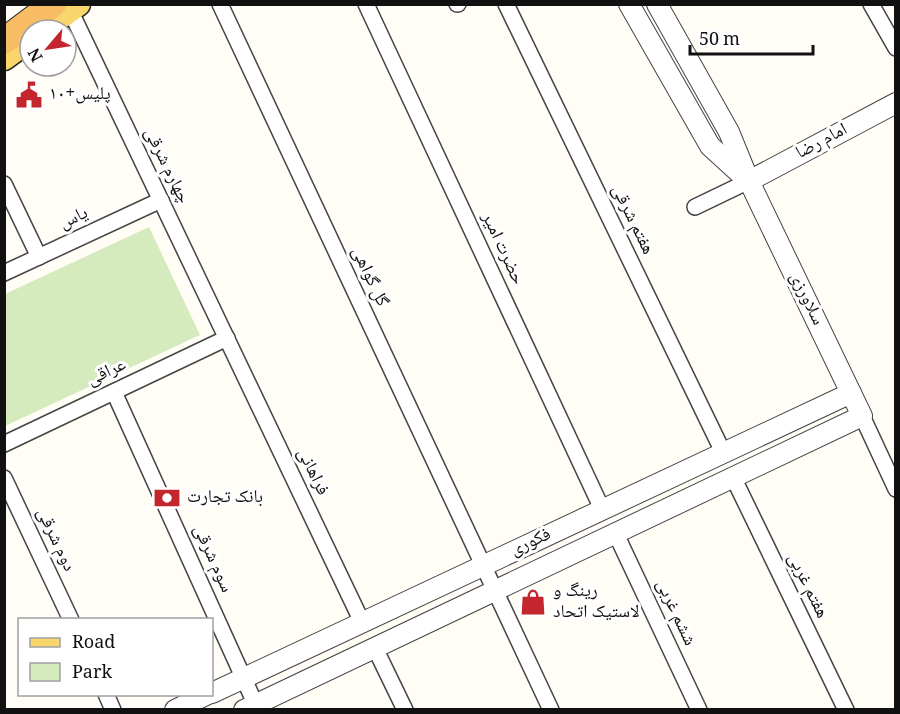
<svg xmlns="http://www.w3.org/2000/svg" width="900" height="714" font-family="Georgia,'Noto Naskh Arabic',serif">
<style>
.green{fill:#d5ebbd}
.lines{fill:none;stroke-linecap:round;stroke-linejoin:round}
.minor-casing{stroke:#444;stroke-width:18}
.tertiary-casing{stroke:#444;stroke-width:22}
.primary-casing{stroke:#222;stroke-width:27}
.trunk-casing{stroke:#222;stroke-width:28}
.minor{stroke:#fff;stroke-width:15}
.tertiary{stroke:#fff;stroke-width:20}
.primary{stroke:#f9d66b;stroke-width:24}
.trunk{stroke:#f7bc64;stroke-width:26}
.labels{text-anchor:middle;dominant-baseline:central;stroke-width:6;stroke-linejoin:round;paint-order:stroke}
.poi-label{font-size:18px;fill:#111;stroke:#fff;text-anchor:start}
.street-label{font-size:18px;fill:#111;stroke:#fff}
</style>
<rect width="100%" height="100%" fill="#fffdf5"/>
<path class="green" d="M149,227L200,335L5,426V294Z"/>
<g class="lines">
<g class="minor-casing">
<g id="minor">
<path d="M220,4L551,710"/>
<path d="M366,4L602,509"/>
<path d="M457,4H458"/>
<path d="M506,4L723,452"/>
<path d="M871,4L896,48"/>
<path d="M70,10L362,622"/>
<path d="M4,184L39,257"/>
<path d="M695,207L749,181"/>
<path d="M4,273L161,200"/>
<path d="M114,392L258,710"/>
<path d="M862,416L896,489"/>
<path d="M4,444L227,338"/>
<path d="M4,478L71,620"/>
<path d="M734,479L846,710"/>
<path d="M616,534L699,710"/>
<path d="M375,648L405,710"/>
<path d="M106,694L113,710"/>
</g>
</g>
<g class="tertiary-casing">
<g id="tertiary">
<path d="M629,4L710,146L744,177"/>
<path d="M749,181L896,103"/>
<path d="M212,693L851,393"/>
<path d="M175,710L208,694"/>
<path d="M244,710L862,416L749,181L729,132L657,4"/>
</g>
</g>
<g class="primary-casing">
<g id="primary">
<path d="M42,30L78,4"/>
<path d="M4,58L30,39"/>
</g>
</g>
<g class="trunk-casing">
<path id="trunk" d="M4,41L53,4"/>
</g>
<use href="#minor" class="minor"/>
<use href="#tertiary" class="tertiary"/>
<use href="#primary" class="primary"/>
<use href="#trunk" class="trunk"/>
</g>
<defs>
<g id="civic-bare" transform="scale(2.07)"><path d="M-.6-6.5H3V-4.5H.6V-3L4-1V1h2V6H-6V1h2V-1L-.6-3ZM-1.2 2.5V6h2.4V2.5Z" fill="#c4262e" stroke="#fff" stroke-width="2.5" paint-order="stroke"/></g>
<g id="bank-bare" transform="scale(2.07)"><path d="M-6-4H6V4H-6ZM0-2.3a2.3 2.3 0 1 0 0 4.6a2.3 2.3 0 1 0 0-4.6Z" fill="#c4262e" stroke="#fff" stroke-width="2.5" paint-order="stroke"/></g>
<g id="shop-bare" transform="scale(2.07)"><path d="M-5-2.5h2.3a2.7 3.5 0 0 1 5.4 0H5L5.5 6h-11ZM-1.5-2.5h3a1.5 2.3 0 0 0-3 0Z" fill="#c4262e" stroke="#fff" stroke-width="2.5" paint-order="stroke"/></g>
</defs>
<g fill-rule="evenodd">
<use href="#civic-bare" x="29" y="95"/>
<use href="#bank-bare" x="167" y="498"/>
<use href="#shop-bare" x="533" y="602"/>
</g>
<g class="labels">
<g class="poi-label">
<text x="49" y="95">پلیس+۱۰</text>
<text x="187" y="498">بانک تجارت</text>
<text x="553" y="592">رینگ و<tspan x="553" dy="21">لاستیک اتحاد</tspan></text>
</g>
<g class="street-label">
<text transform="translate(822 142) rotate(-28)">امام رضا</text>
<text transform="translate(166 166) rotate(64)">چهارم شرقی</text>
<text transform="translate(74 219) rotate(-25)">یاس</text>
<text transform="translate(632 220) rotate(64)">هفتم شرقی</text>
<text transform="translate(502 249) rotate(65)">حضرت امیر</text>
<text transform="translate(369 277) rotate(65)">گل گواهی</text>
<text transform="translate(806 299) rotate(64)">سلاورزی</text>
<text transform="translate(107 373) rotate(-25)">عراقی</text>
<text transform="translate(312 472) rotate(64)">فراهانی</text>
<text transform="translate(55 540) rotate(65)">دوم شرقی</text>
<text transform="translate(531 543) rotate(-25)">فکوری</text>
<text transform="translate(212 559) rotate(66)">سوم شرقی</text>
<text transform="translate(807 586) rotate(64)">هفتم غربی</text>
<text transform="translate(675 613) rotate(65)">ششم غربی</text>
</g>
</g>
<rect width="900" height="714" fill="none" stroke="#111111" stroke-width="12"/>
<rect x="18" y="618" width="195" height="78" fill="#ffffff" stroke="#a0a0a0" stroke-width="1.5"/>
<rect x="30" y="638" width="30" height="9" fill="#f9d66b" stroke="#a0a0a0" stroke-width="1.5"/>
<text x="72" y="648" font-size="18" fill="#111111">Road</text>
<rect x="30" y="663" width="30" height="18" fill="#d5ebbd" stroke="#a0a0a0" stroke-width="1.5"/>
<text x="72" y="678" font-size="18" fill="#111111">Park</text>
<g transform="translate(48 48) rotate(241)"><circle r="28" fill="#ffffff" stroke="#a0a0a0" stroke-width="1.5"/>
<path d="M0-4.5L10 22L0 15L-10 22Z" fill="#c4262e"/>
<text y="-9" font-size="16" font-weight="bold" text-anchor="middle" fill="#111111">N</text>
</g>
<path d="M690 45v9h123v-9" fill="none" stroke="#111111" stroke-width="3"/>
<text x="699" y="45" font-size="18" fill="#111111" stroke="#ffffff" stroke-width="4.5" paint-order="stroke">50 m</text>
</svg>
